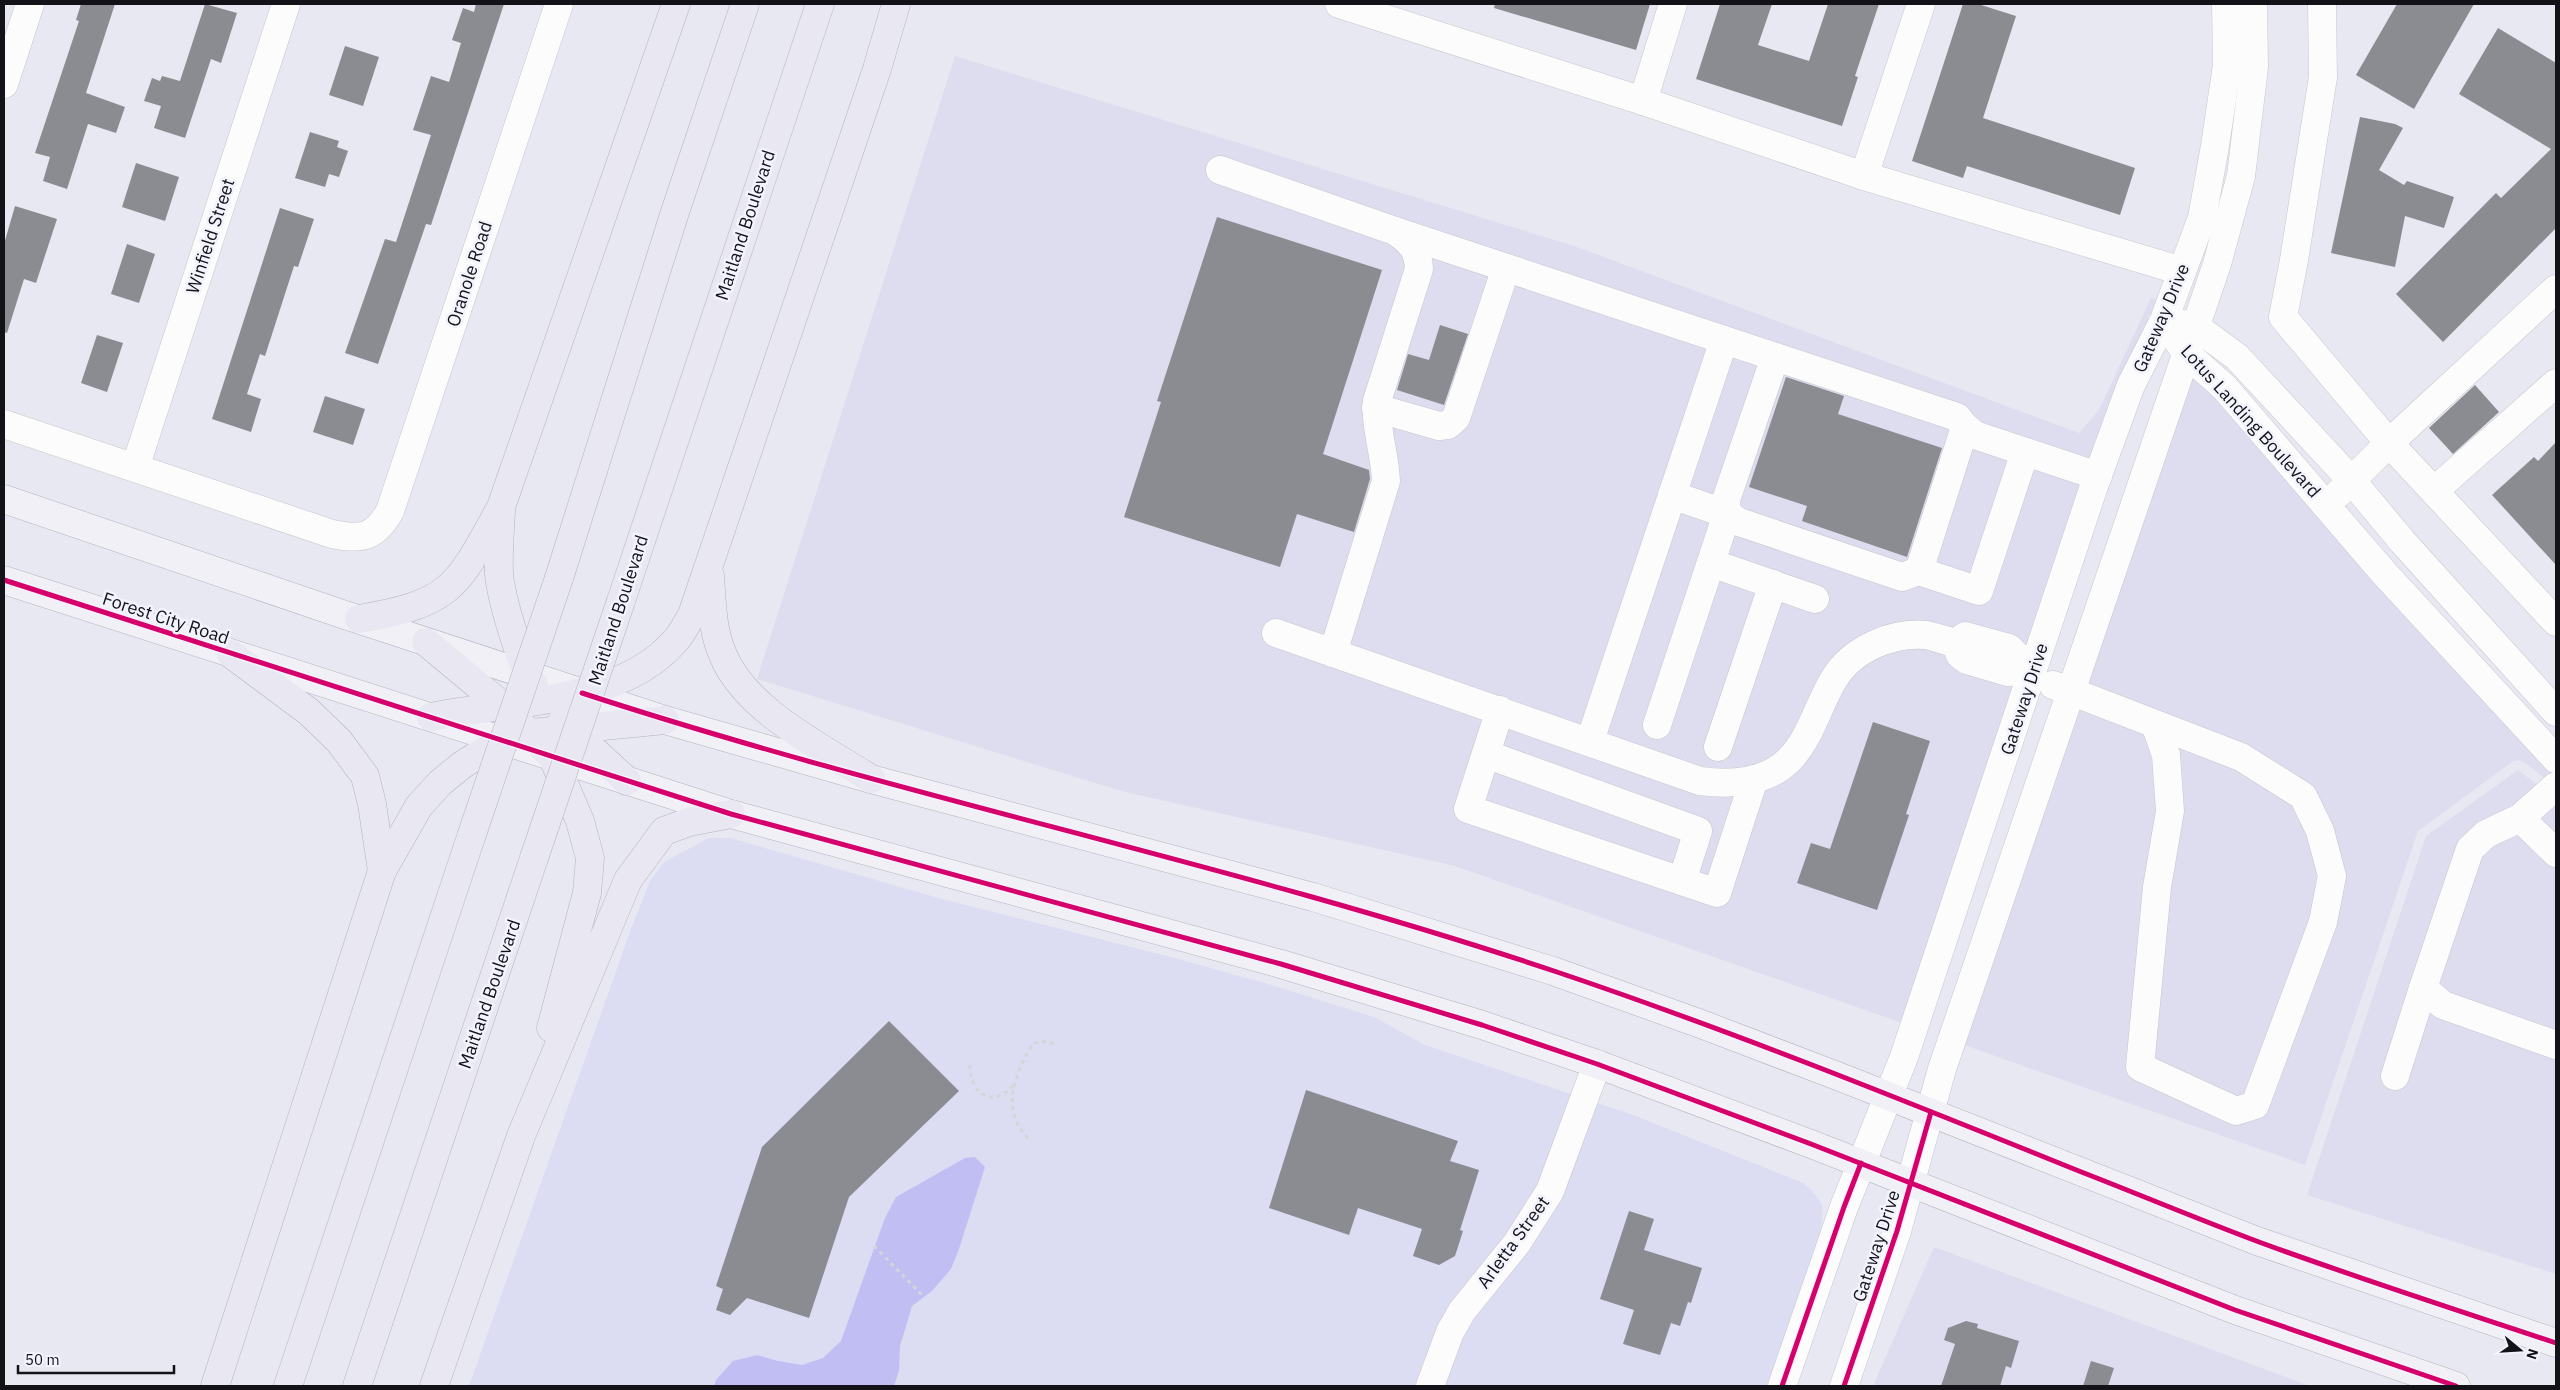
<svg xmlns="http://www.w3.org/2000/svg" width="2560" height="1390" font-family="'IBM Plex Sans',sans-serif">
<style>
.built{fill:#ddddef}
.green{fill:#dcdcf3}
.water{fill:#c0bef3}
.building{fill:#8b8b92}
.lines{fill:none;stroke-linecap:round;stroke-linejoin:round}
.minor-casing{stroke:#c6c6cd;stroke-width:29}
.major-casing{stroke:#b3b3c0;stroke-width:29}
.highway-casing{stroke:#b3b3c0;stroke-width:29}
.path{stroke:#d5d5d8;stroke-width:3;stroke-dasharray:4 4;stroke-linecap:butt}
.minor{stroke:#fcfcfd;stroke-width:28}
.major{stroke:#f0f0f6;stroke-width:28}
.highway{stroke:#e9e8f2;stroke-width:28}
.highway-bridge-casing{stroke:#b3b3c0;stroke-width:29;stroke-linecap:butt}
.highway-bridge{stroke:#e9e8f2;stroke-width:28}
.cycleway-casing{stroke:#f3f3fd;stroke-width:8}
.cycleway{stroke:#d6006c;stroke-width:5}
.labels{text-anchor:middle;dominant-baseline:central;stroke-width:5;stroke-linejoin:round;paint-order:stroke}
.street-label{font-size:18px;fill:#121218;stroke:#f3f3fd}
</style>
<rect width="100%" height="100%" fill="#e8e8f2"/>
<g class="built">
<path d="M955,56L1574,246L2079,433L2099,410L2151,298L2159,300L2152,314L2147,316L2150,321L1902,1023L1455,866L1121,791L757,679Z"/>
<path d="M2192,374L2216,395L2375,579L2556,775V787L2525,763L2518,760L2512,762L2418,831L2305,1165L1964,1045Z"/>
<path d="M2518,770L2556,799V1274L2307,1195L2426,836Z"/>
<path d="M1934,1247L2310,1386H1873Z"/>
</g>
<path class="green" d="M709,838H730L942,899L1171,957L1268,984L1374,1017L1425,1045L1633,1115L1803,1183C1811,1189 1819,1197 1822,1207C1828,1234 1782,1345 1771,1376L1765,1386H469L631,929L650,881L664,862Z"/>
<path class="water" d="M975,1157L985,1167L959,1249L951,1269L932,1291L912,1306L900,1346L899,1370L894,1386H714L716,1380L733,1361L757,1355L778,1361L802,1365L823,1358L841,1341L885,1218L896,1197L965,1158Z"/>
<g class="building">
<path d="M81,4H115L86,93L125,107L116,133L88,124L67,189L43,181L50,157L35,153L79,21L76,20Z"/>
<path d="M205,4L237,13L221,63L211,59L185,138L154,128L161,106L144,101L152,78L160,81L162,76L180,81Z"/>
<path d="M476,4H504L431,225L426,224L378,364L345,353L385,239L396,242L431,135L413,130L431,76L449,82L461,43L452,40L463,8L474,12Z"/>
<path d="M1495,4H1650L1636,50L1494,8Z"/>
<path d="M1720,4H1772L1758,45L1809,61L1828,4H1879L1855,76L1858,77L1842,126L1696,79Z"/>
<path d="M1963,4H1978L2016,16L1983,118L2135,168L2120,215L1967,166L1963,178L1912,161Z"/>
<path d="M2397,4H2474L2414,109L2356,75Z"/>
<path d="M2498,28L2556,63V228L2443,342L2396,294L2496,193L2501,198L2551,149L2459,94Z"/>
<path d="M345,46L379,57L363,106L329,95Z"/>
<path d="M2360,117L2395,124L2403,128L2379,170L2404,185L2407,181L2454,197L2444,228L2405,216L2395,267L2331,253Z"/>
<path d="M310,132L339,141L337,147L348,151L339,177L329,174L325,187L295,178Z"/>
<path d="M136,163L179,177L165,221L122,207Z"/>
<path d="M15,206L57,219L36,283L24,279L7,333L4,332V244Z"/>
<path d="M280,208L314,219L298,267L294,266L265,356L260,354L247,394L261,399L251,432L212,419Z"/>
<path d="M1217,217L1382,270L1323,454L1369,470L1370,479L1354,532L1297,514L1280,567L1124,517L1161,402L1157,401Z"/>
<path d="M127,244L155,254L139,303L111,294Z"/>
<path d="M1440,325L1468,334L1444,405L1397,390L1408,354L1429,360Z"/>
<path d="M97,335L123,343L107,392L81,383Z"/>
<path d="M1786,377L1844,396L1838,414L1942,448L1907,557L1802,521L1807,506L1749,487Z"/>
<path d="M2475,385L2499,412L2453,454L2429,428Z"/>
<path d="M325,396L365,409L353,445L313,432Z"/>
<path d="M2556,442V565L2492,495L2534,457L2538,461Z"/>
<path d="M1873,722L1930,741L1906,814L1909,815L1877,910L1797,883L1811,843L1830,849Z"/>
<path d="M889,1021L959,1091L849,1197L809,1318L747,1298L730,1315L716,1310L723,1289L716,1286L762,1147Z"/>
<path d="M1306,1090L1458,1141L1450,1161L1479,1170L1460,1230L1463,1231L1455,1256L1439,1265L1413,1256L1422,1229L1358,1208L1349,1235L1269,1208Z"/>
<path d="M1629,1211L1654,1219L1644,1250L1702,1268L1691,1303L1688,1302L1680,1326L1671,1323L1660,1355L1623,1344L1634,1310L1600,1299Z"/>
<path d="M1966,1321L1978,1324L1977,1328L2019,1341L2011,1368L2006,1366L2000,1386H1941L1955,1344L1944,1340L1948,1328Z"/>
<path d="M2091,1361L2114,1368L2108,1386H2083Z"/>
</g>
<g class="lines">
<g class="minor-casing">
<g id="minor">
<path d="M1339,4L1643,101L1864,176L2182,271"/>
<path d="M2322,4L2323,77L2294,260L2283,317L2389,443L2556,622"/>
<path d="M4,84L30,4"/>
<path d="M1643,101L1673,4"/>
<path d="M1220,170L1395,231C1411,242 1418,249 1419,269L1377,401C1375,429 1385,453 1386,481L1333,653"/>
<path d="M1864,176L1921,4"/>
<path d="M1395,231L1957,417L1965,427L1975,435L2098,476"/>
<path d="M2178,323L2195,326L2237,357L2352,481L2402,541L2556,712"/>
<path d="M2177,340L2187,354L2225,388L2384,573L2556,759"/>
<path d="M1775,357L1726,500L1727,514L1739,522L1902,577L1919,571"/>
<path d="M1376,408L1439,426L1448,425L1456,418L1506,268"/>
<path d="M4,424L332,534C361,540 375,538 390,511L559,4"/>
<path d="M1965,427L1919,571L1979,591L2025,452"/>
<path d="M135,468L286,4"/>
<path d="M2434,491L2556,383"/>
<path d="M2339,493L2389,443L2556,289"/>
<path d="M1711,563L1815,599"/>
<path d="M1276,633L1700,781C1730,785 1767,783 1790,759C1811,737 1818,705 1834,679C1852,649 1892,632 1926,635C1936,637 1946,641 1956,643"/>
<path d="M1965,636L2009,648L2017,656V663L2008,672L1967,660L1960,655L1956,643Z"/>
<path d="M2053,685L2070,691L2241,757L2303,796L2320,831L2332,876L2323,922L2255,1105L2236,1111L2140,1067L2157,887L2170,811L2166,755L2155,724"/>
<path d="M1500,710L1468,809L1717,893L1754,779"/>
<path d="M1657,725L1727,514L1672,495"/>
<path d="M1590,741L1724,340"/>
<path d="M1718,747L1773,584"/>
<path d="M1486,754L1698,831L1682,881"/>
<path d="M2556,786L2520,818L2556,853"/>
<path d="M2520,818L2486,834L2470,849L2423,988L2443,1005L2556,1045"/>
<path d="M2395,1076L2423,988"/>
<path d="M1430,1386L1450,1332L1462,1311L1517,1243L1550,1191L1597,1064"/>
<path d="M1782,1386L1844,1207L1904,1057L2094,486L2131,385L2164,320L2202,218L2215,146L2227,65L2226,4"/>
<path d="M1844,1386L1897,1231L1942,1069L2217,264L2241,176L2254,67L2253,4"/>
</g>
</g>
<g class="major-casing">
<g id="major">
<path d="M4,499L342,614L665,720L871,779L1313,897L1553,971L1701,1024L1840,1077L2257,1241L2556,1343"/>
<path d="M4,580L731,814L1281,964L1482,1025L1597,1064L1811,1144L2235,1310L2456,1386"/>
</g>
</g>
<g class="highway-casing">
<g id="highway">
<path d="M501,511C500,532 498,553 499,574C501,598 521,665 534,685"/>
<path d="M710,576C712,602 712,631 723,655C745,710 823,748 871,779"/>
<path d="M559,578L675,212L745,4"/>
<path d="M621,601L820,4"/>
<path d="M359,619C453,603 457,587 501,507L676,4"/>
<path d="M426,642L504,707L553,758L580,821L590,858L587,893L551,1028"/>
<path d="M231,654L309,712L339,741L365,776L372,804L382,871"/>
<path d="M431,717C508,700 619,706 675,641C682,634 687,623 692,615L877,69L896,4"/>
<path d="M562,721L627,781"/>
<path d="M215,1386L382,871L419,806L440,783L462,765L500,741L531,733L665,720"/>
<path d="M288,1386L471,837"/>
<path d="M357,1386L534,858"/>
<path d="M434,1386L521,1136L628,880L664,831L689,822L731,814"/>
</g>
</g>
<g class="path">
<path d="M970,1065C969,1093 992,1109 1013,1086"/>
<path d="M1028,1138C1000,1111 1015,1073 1032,1045L1040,1041L1058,1044"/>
<path d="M874,1246L924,1297"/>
</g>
<use href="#minor" class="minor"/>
<use href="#major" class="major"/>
<use href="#highway" class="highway"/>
<g class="highway-bridge-casing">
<g id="highway-bridge">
<path d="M471,837L559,578"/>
<path d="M534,858L621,601"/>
</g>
</g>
<use href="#highway-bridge" class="highway-bridge"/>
<g class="cycleway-casing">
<g id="cycleway">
<path d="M4,580L731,814L1281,964L1482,1025L1597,1064L1811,1144L2235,1310L2456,1386"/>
<path d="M582,693C903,798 1236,864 1557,972C1735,1032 1910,1103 2084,1173C2143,1196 2200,1220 2259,1242C2357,1278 2457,1310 2556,1343"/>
<path d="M1782,1386L1844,1207L1861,1163"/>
<path d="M1844,1386L1897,1231L1931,1112"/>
</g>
</g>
<use href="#cycleway" class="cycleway"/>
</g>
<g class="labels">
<g class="street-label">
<text transform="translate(745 225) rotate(-72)">Maitland Boulevard</text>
<text transform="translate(210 236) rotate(-72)">Winfield Street</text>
<text transform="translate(469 274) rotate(-72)">Oranole Road</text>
<text transform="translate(2161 318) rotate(-67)">Gateway Drive</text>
<text transform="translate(2251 421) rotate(48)">Lotus Landing Boulevard</text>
<text transform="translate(618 610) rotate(-72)">Maitland Boulevard</text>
<text transform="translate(166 618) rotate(18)">Forest City Road</text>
<text transform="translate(2024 699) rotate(-72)">Gateway Drive</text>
<text transform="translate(489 994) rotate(-71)">Maitland Boulevard</text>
<text transform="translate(1513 1242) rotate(-54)">Arletta Street</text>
<text transform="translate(1876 1246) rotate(-72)">Gateway Drive</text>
</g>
</g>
<rect width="2560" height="1390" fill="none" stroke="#121218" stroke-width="10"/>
<g transform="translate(2520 1350) rotate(108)" stroke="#f3f3fd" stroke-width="4" paint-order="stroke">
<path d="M0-4L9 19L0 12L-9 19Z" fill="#121218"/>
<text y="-8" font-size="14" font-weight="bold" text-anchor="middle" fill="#121218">N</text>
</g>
<path d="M18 1365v8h156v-8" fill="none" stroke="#121218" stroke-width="2.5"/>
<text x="25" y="1365" font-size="15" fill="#121218" stroke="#f3f3fd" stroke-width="4" paint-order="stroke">50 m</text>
</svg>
